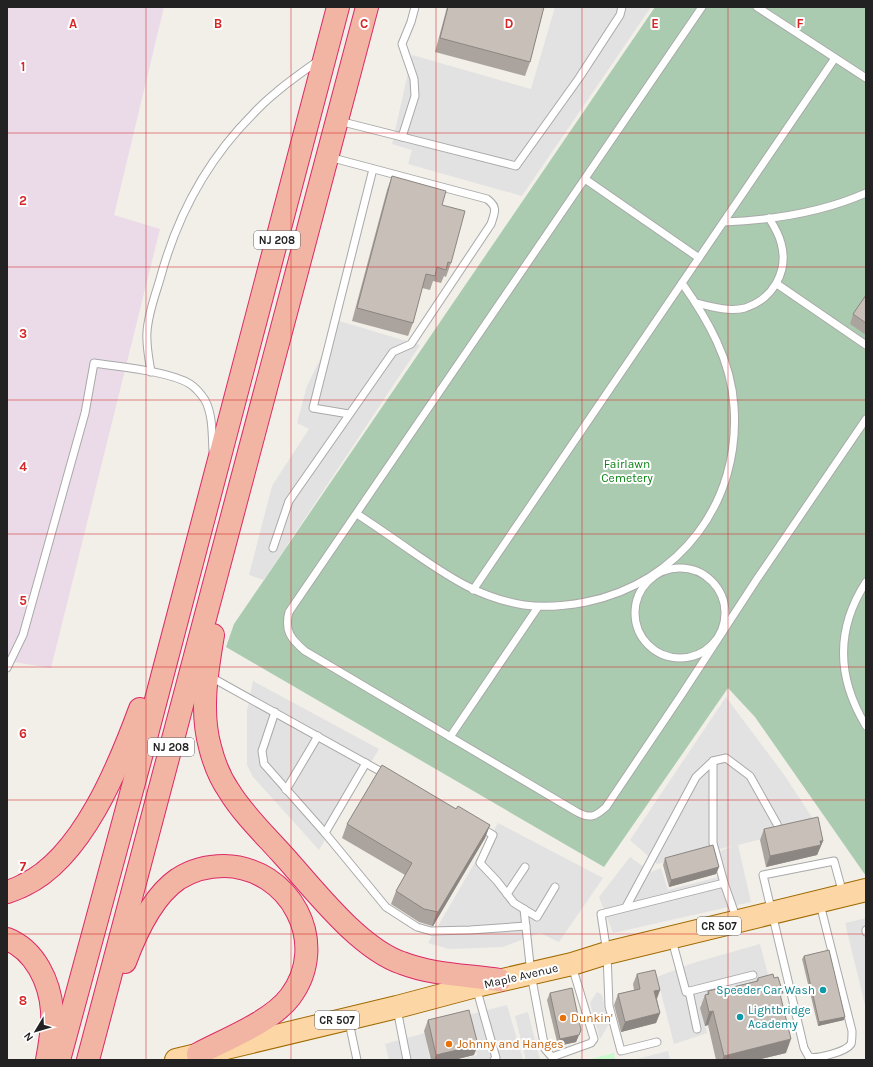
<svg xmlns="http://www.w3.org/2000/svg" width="873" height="1067" font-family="Karla,sans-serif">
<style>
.industrial{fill:#ebdbe8}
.cemetery{fill:#aacbaf}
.park{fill:#c8facc}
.parking{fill:#e2e2e2}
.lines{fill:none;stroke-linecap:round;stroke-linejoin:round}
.service-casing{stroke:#a9a9a9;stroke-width:9}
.primary-casing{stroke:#a06b00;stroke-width:24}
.trunk-casing{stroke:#dc2a67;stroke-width:24}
.service{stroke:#fff;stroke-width:7}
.primary{stroke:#fcd6a4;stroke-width:22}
.trunk{stroke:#f2b4a3;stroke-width:22}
.wall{fill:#aba49e}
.shaded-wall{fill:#8b8681}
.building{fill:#c7bfb8;stroke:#8b8681}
.grid{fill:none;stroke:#d62828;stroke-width:1;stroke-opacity:0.55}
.culture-dot{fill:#0f9aa8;stroke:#fff;stroke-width:1.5}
.food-dot{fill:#e8710a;stroke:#fff;stroke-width:1.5}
.labels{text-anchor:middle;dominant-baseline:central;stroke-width:4;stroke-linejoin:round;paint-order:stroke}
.shield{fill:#fff;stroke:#646464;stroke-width:1}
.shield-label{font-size:11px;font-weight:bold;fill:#222}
.park-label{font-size:12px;fill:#0c8416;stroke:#fff}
.street-label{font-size:12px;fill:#222;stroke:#fff}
.culture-label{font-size:12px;fill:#0d838f;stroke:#fff;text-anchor:end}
.food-label{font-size:12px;fill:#c56008;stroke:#fff;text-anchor:start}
.grid-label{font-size:13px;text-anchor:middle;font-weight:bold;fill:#d62828;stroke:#fff;stroke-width:4;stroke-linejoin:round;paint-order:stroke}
</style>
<rect width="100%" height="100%" fill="#f2efe9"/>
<path class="industrial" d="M7,7H164L114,215L160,229L51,668L7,661Z"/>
<path class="cemetery" d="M655,7H866V876L755,717L728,688L604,867L226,647L234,624Z"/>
<path class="park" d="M614,1053L615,1060H587Z"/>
<g class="parking">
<path d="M555,7H651L522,196L408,164L412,150L392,144L412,55L531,89Z"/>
<path d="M339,321L420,345L264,580L249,575L272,486L309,429L297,423L307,386Z"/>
<path d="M253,681L379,749L319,850L253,777L247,765V711Z"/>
<path d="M726,697L785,776L817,825L738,845L751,902L613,933L599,897L630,857L651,872L661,868L668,890L718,877L715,853L733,846L657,864L630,840Z"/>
<path d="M498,823L603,878L559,942L540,933L503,947L449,949L428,943Z"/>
<path d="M866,918V1009L845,923Z"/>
<path d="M760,944L771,986L700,1004L707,1033L674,1044L657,977L693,963Z"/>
<path d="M597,992L602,995L609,1024L600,1039L590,1003Z"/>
<path d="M507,1005L523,1060H459L477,1055L467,1019L472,1014Z"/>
<path d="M528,1012L540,1060H526L515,1016Z"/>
<path d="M425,1033L430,1060H389L385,1044Z"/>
<path d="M668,1051L670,1060H633Z"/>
</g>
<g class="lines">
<g class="service-casing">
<g id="service">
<path d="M702,7L289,612C284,631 291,639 305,651L577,812C590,819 595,817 606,807L682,694L757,579L866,419"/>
<path d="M757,7L866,78"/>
<path d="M339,121L516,166L579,78L620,15L622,7"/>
<path d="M402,137L415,96L414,79L402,44L411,22L415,7"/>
<path d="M585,179L699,258"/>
<path d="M724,222C772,220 821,213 866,193"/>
<path d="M777,284L866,345"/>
<path d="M696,303C712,307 729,312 745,308C773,299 789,271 781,243C779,234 774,226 769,218"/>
<path d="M151,372C149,359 146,346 147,332C148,314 155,296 160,279C177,216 207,160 253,114C272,93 296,77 319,60"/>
<path d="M349,414L313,408L373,169"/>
<path d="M357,514C377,527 397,541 417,555C452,579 481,598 524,605C545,608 565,606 586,602C680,583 741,502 734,406C731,360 708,320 682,283"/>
<path d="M273,548L289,501L393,352L411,344L491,224C495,212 498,207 487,199L329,157"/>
<circle cx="680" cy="613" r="45"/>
<path d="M866,582C835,630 837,678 866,726"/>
<path d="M473,590L835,58"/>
<path d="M7,668L23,635L85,413L94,363C119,367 169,371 190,384C196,388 201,394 205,400C213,415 212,435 213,451"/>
<path d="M209,676L387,775"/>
<path d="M275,712L262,751L264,764L325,833L386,907L417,927L431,931L470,930L526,926"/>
<path d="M450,737L538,607"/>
<path d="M713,761V843L724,883"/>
<path d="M286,790L318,736"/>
<path d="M480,827L493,835L480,863L497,881L514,903L537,917L555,887"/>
<path d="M325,833L366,763"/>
<path d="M507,894L525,867"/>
<path d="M820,904L852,1031C852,1035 852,1041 851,1044C846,1052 817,1059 809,1057L804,1048L763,875L834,861L843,894"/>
<path d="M626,907L696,777L713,761L726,758L750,776L777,824"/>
<path d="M524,909L531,974L545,1049L552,1057L591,1043L594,1039L572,966"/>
<path d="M866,930V932"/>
<path d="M672,940L686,992L753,975"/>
<path d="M476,987L496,1058L494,1060"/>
<path d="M689,991L697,1029"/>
<path d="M397,1009L407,1060"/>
<path d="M349,1022L357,1060"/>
<path d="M657,1042L621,1051L609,1006L607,953L601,914L724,883L737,920"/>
</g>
</g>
<g class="primary-casing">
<path id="primary" d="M176,1060L397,1007L476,986L572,964L607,953L866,890"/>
</g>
<g class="trunk-casing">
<g id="trunk">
<path d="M213,635C207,671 200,711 210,747C214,763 220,778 229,791C243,814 264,834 282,854C313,888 358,948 402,963C433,975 467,975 500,980"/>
<path d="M7,892C13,890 19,888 24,885C82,858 119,766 140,709"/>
<path d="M7,939C35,950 50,982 52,1011C53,1027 50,1044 47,1060"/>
<path d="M125,962C135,935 153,896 178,879C192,870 208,866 224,866C290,867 331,943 290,997C271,1022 226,1039 198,1054"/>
<path d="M59,1060L142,753L338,7"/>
<path d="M88,1060L367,7"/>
</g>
</g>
<use href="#service" class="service"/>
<use href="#primary" class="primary"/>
<use href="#trunk" class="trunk"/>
</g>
<g class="wall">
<path d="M447,7H544L530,62L525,76L435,52Z"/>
<path d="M392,176L442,205L451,263L446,277L444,276L441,283L433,281L430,290L422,288L413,323L408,336L352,321L387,190Z"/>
<path d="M866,295V335L850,324L853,314Z"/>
<path d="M456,809L490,825L485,838L433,926H432L419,922L391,904L396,891L405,875L342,838L347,824Z"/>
<path d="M764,829L823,841L817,855L766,867L760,840Z"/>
<path d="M665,858L719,867L716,874L669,887L663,865Z"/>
<path d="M804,956L844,1020L818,1026L802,959Z"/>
<path d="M637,974L660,990L657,999L660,1013L656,1023L621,1032L614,1005L618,994L634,990L633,984Z"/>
<path d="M758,978H774L781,998L786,1053L757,1060H716L708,1025L705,1026L700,1008L705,995L707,994L708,991L725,989L756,981Z"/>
<path d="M550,993L581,1030L576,1042L558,1046L547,1000Z"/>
<path d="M428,1020L474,1055L454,1060H431L424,1031Z"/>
</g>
<g class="shaded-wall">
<path d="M490,825L485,838L433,926H432L437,912Z"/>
<path d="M820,841H823L817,855L766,867L770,856Z"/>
<path d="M719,867L716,874L669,887L671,880Z"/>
<path d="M660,990L656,1000L654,991Z"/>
<path d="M713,1011L708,1025L705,1026L709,1012Z"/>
<path d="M660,1013L656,1023L621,1032L625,1022Z"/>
<path d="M845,1017L844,1020L818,1026L819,1022Z"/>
<path d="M581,1030L576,1042L558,1046L560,1039Z"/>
<path d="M791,1039L786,1053L757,1060H722L724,1056Z"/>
<path d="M478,1045L474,1055L454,1060H434L436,1055Z"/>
</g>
<g class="building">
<path d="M448,7H544L530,62L440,38Z"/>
<path d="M392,176L446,191L442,205L465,211L451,263L448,262L446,270L437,267L435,276L426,274L413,323L357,308Z"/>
<path d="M866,295V323L853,314Z"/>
<path d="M382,765L456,809L458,806L490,825L438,912L424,909L396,891L412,863L347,824Z"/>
<path d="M818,817L823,841H820L821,845L770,856L764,829Z"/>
<path d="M713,845L719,867L671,880L665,858Z"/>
<path d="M829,950L845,1017L819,1022L804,956Z"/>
<path d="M655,970L660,990L654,991L660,1013L625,1022L618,994L640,989L637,974Z"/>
<path d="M773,974L774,978L778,977L783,993L780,994L791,1039L724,1056L713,1011L709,1012L705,995L709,994L708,991L724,987L725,989L758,981V978Z"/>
<path d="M572,988L581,1030L579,1035L560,1039L550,993Z"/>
<path d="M469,1010L478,1045L436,1055L428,1020Z"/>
</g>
<path class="grid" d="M146,7V1060M291,7V1060M436,7V1060M582,7V1060M728,7V1060M7,133H866M7,267H866M7,400H866M7,534H866M7,667H866M7,800H866M7,934H866"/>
<g class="culture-dot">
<circle cx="823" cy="990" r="4"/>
<circle cx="740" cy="1017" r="4"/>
</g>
<g class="food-dot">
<circle cx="563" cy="1018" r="4"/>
<circle cx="449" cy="1044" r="4"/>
</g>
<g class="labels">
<g class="shield">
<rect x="254" y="231" width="46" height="18" rx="3"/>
<rect x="148" y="738" width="46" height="18" rx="3"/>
<rect x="697" y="917" width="44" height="18" rx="3"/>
<rect x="315" y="1011" width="44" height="18" rx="3"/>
</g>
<g class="shield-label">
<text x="277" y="240">NJ 208</text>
<text x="171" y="747">NJ 208</text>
<text x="719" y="926">CR 507</text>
<text x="337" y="1020">CR 507</text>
</g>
<g class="park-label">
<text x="627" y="464">Fairlawn<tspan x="627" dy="14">Cemetery</tspan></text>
</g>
<g class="street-label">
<text transform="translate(521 976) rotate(-13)">Maple Avenue</text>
</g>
<g class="culture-label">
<text x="815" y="990">Speeder Car Wash</text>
<text x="748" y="1010" text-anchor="start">Lightbridge<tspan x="748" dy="14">Academy</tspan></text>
</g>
<g class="food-label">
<text x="571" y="1018">Dunkin'</text>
<text x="457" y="1044">Johnny and Hanges</text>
</g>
</g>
<g class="grid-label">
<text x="73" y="28">A</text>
<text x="218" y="28">B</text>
<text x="364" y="28">C</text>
<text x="509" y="28">D</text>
<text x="655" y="28">E</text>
<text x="800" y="28">F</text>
<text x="23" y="71">1</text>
<text x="23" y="205">2</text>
<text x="23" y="338">3</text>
<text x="23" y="471">4</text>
<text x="23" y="605">5</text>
<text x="23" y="738">6</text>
<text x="23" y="871">7</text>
<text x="23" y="1005">8</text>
</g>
<rect width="873" height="1067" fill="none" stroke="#222222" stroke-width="16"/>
<g transform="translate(36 1031) rotate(232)" stroke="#ffffff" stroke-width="3" paint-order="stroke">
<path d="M0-3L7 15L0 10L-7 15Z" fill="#222222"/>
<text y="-6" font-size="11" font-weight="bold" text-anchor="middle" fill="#222222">N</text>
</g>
</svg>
